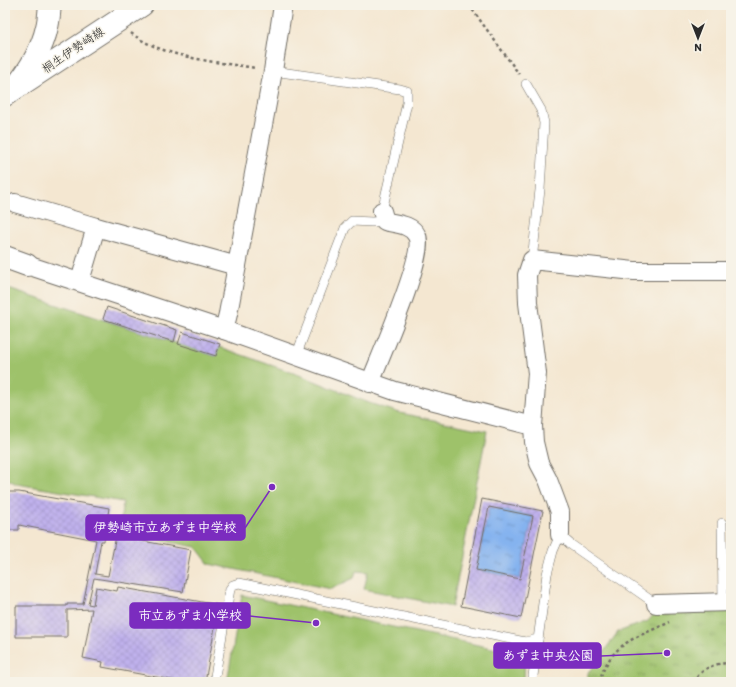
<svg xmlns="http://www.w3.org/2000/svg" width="736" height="687" font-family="Itim,'Klee One',sans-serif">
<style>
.park{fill:url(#park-tufts);stroke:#64764b}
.pitch{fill:#9ec26b;stroke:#64764b}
.water{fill:url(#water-ripples);stroke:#586f8d}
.building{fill:url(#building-cross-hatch);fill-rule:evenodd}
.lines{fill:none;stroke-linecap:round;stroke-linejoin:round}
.lane-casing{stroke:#716d65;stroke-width:10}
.street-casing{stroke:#716d65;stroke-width:20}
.secondary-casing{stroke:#716d65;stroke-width:24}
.primary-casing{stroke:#716d65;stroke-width:24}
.path{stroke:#716d65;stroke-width:2.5;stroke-dasharray:3 3;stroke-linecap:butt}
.lane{stroke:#fff;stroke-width:9}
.street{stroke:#fff;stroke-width:18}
.secondary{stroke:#fff;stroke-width:22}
.primary{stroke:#fff;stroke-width:22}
.labels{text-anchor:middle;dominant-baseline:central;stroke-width:3;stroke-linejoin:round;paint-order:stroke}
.street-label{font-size:12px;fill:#2b2b2b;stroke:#f7f3e8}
.leader{fill:none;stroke:#7b2cbf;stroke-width:1.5}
.callout-dot{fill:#7b2cbf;stroke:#f7f3e8;stroke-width:1.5}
.callout{fill:#7b2cbf;stroke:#7b2cbf;stroke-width:1.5}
.callout-label{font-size:13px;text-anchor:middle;font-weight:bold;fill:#fff}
</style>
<defs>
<pattern id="park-tufts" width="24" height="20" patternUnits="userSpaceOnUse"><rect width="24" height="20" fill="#9ec26b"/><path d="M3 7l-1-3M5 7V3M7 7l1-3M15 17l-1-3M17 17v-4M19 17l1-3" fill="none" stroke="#819e58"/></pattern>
<pattern id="water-ripples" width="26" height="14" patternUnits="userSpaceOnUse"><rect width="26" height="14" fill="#85b3ef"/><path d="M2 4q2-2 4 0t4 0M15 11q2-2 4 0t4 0" fill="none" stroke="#6d92c2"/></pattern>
<pattern id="building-cross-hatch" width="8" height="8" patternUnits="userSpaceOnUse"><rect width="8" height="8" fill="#bfb1ec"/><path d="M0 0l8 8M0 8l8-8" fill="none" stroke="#a498cb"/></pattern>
</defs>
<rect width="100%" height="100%" fill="#f7f3e8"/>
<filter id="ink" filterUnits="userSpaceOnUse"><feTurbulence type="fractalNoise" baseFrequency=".025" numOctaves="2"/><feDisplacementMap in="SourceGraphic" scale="8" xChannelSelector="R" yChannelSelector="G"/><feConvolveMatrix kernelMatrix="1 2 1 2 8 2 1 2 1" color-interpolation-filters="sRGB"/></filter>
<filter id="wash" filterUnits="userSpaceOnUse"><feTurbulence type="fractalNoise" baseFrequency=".012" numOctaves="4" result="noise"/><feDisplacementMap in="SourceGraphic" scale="16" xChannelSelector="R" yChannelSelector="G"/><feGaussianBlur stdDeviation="0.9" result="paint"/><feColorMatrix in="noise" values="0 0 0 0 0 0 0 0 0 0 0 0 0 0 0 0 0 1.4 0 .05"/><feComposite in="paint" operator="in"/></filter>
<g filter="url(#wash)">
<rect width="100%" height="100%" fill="#f4e7d1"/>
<path class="park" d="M731,608V682H588V673L618,632L648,621L657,611Z"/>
<g class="pitch">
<path d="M5,288L216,356L219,347L302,376L369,403L400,413L487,431L452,607L364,589L368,572L356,571L354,578L331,589L209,564L196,547L119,532L123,502L17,484L5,478Z"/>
<path d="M242,595L525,655L524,682H227Z"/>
</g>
<path class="water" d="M489,507L533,516L520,579L476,570Z"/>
<g id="blocks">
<g class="building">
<path d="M107,307L177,330L174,342L103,319Z"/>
<path d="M182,332L220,344L216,356L178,344Z"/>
<path d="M5,492H19L109,508L104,541H101L95,574L108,576L116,536L191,550L183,592L94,578L88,604L93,605L96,587L117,591L118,587L219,605L205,682H183L102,667L103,662L83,658L92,609L67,610V637H16V606H67V604H83L96,540L19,525V530H5Z"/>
<path d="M482,499L543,511L521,618L461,606ZM489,507L533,516L520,579L476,570Z"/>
</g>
</g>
</g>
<g filter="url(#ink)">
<use href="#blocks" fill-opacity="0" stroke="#716d65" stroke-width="1"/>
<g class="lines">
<g class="lane-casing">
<g id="lane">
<path d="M273,71L400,89L407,91V103L382,211"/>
<path d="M526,84L541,110L544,123L540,190L532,260"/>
<path d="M296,356L345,228L352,221L372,222L385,221"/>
<path d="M722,523L723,602"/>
<path d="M533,676L547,574L553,551L560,535L570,544L656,604"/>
<path d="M214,682L230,589L233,585L239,583L525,642L538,639"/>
</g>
</g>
<g class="street-casing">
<g id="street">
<path d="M15,203L96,227L80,281"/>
<path d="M96,227L237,266"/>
<path d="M27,265L224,330L395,391L533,426"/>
<path d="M224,330L228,314L273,71L283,5"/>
<path d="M370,383C379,360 426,254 417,236C412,225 398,224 388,222L385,221L382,211"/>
<path d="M560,535V512L548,480L539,463L534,442L533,426L537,373L528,303L527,275L532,260L634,271H731"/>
<path d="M656,604L731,602"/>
</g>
</g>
<g class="secondary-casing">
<g id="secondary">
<path d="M14,89C29,71 42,50 47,27C49,20 49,12 50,5"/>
<path d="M5,257L27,265"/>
</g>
</g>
<g class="primary-casing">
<path id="primary" d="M5,95L142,5"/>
</g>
<g class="path">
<path d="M469,5L519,74"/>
<path d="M131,33C163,58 217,62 256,68"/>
<path d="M599,682C611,642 636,638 670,622"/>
<path d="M693,682C703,668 713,663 731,663"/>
</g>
<use href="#lane" class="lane"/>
<use href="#street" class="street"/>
<use href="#secondary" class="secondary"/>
<use href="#primary" class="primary"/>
</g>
</g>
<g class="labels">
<g class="street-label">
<text transform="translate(73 50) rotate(-34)">桐生伊勢崎線</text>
</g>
</g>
<path class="leader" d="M272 487L245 528M316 623L250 616M667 653L601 656"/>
<g class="callout-dot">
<circle cx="272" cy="487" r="4"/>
<circle cx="316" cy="623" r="4"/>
<circle cx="667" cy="653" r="4"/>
</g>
<g class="callout">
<rect x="86" y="515" width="159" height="25" rx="4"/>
<rect x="130" y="603" width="120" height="25" rx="4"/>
<rect x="494" y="643" width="107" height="25" rx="4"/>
</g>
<g class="callout-label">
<text x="165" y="532">伊勢崎市立あずま中学校</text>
<text x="190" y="620">市立あずま小学校</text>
<text x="548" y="660">あずま中央公園</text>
</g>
<rect width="736" height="687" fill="none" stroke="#f7f3e8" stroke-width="20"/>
<g transform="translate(698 38) rotate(180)" stroke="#f7f3e8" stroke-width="3" paint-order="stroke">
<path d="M0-3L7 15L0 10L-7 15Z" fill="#2b2b2b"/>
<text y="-6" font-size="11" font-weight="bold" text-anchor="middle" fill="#2b2b2b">N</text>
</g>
</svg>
